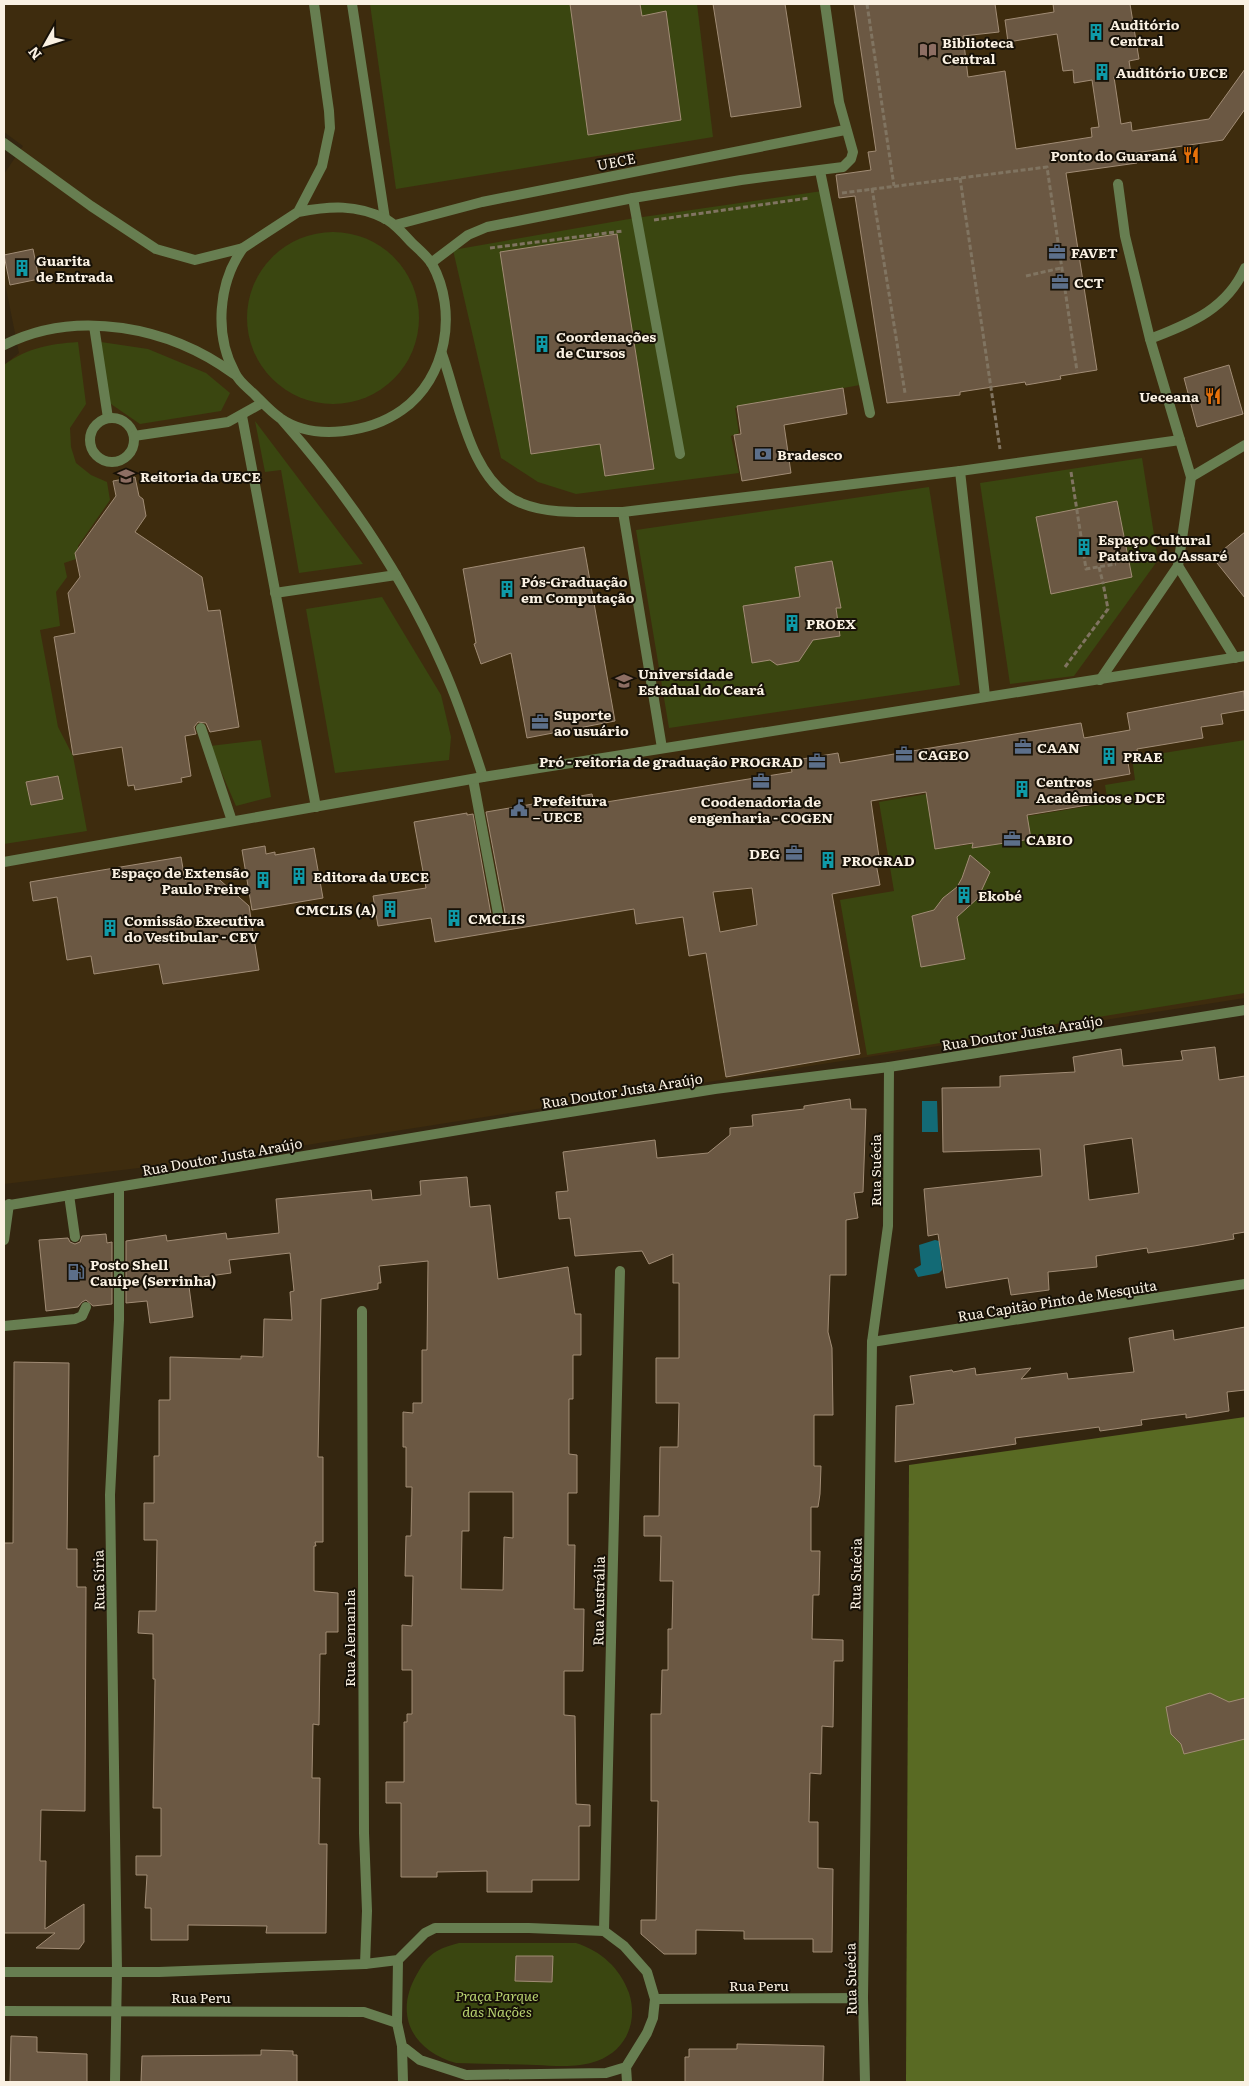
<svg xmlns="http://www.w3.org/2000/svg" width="1249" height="2086" font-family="Literata,serif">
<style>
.built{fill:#3e2c0e}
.green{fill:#3a4610}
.forest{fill:#596a23}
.water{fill:#136a75}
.building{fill:#6b5843;stroke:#a18c75;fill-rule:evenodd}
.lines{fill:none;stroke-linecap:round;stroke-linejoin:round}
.path{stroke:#807461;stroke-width:3;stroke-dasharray:5 2.5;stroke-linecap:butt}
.service{stroke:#677e51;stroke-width:10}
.minor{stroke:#677e51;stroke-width:10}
.tertiary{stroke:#677e51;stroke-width:10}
.labels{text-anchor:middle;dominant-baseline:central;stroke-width:4;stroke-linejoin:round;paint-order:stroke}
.poi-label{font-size:14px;font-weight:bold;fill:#faf1e3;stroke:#171107;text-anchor:start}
.street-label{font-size:14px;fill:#faf1e3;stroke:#171107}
.park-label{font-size:14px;font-style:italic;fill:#b6d06f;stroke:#171107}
</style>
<rect width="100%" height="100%" fill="#342610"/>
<path class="built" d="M4,4H1245V998L223,1158L4,1184V365L19,353L4,278V174L23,146L4,132Z"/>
<g class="green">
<path d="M370,4H697L713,137L396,189Z"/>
<path d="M829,190L860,385L735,408L739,433L731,436L739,473L576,494L538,482L501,458L453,250L629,219Z"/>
<circle cx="333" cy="318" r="86"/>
<path d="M78,342L86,404L70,428L71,447L76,463L91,475L107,482L110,500L78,546L79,558L64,563L67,577L56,592L60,626L40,630L58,727L73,756L87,831L4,844V365C27,348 49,344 78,342Z"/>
<path d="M101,342L148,349L206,373L230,393L221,411L140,424L108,402Z"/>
<path d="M255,421L363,564L299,573L281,470L265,472Z"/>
<path d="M1142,458L1158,560L1074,676L1010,684L980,483Z"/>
<path d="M929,487L960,685L669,728L636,530Z"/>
<path d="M382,597L441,695L451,737L449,760L335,773L306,609Z"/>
<path d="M261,740L271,797L236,806L210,746Z"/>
<path d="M1245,740V993L867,1055L840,900L894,891L879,802L950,790L960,846L1012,837L1010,819L1108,803L1105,785L1135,780L1132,758Z"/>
<path d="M459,1943H576C601,1951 620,1968 629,1993C638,2021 627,2050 597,2061C578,2068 556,2066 536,2065C510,2064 483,2064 456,2063C413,2051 393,2015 417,1974C422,1965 428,1956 437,1951C444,1947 452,1945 459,1943Z"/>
</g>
<path class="forest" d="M1245,1417V2082H906L909,1465Z"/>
<g class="water">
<path d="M922,1101H937L938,1132H922Z"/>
<path d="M935,1240L939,1241L942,1270L939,1273L918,1277L914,1269L921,1265L919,1245Z"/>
</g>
<g class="building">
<path d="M570,4H640L642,16L666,11L681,120L588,135Z"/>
<path d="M713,4H785L801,107L731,117Z"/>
<path d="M854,4H995L999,32L963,36L968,77L1005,71L1016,149L1092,137L1091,128L1099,127L1092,80L1074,83L1073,70L1063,71L1057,34L1008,42L1005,20L1054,12L1053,4H1130L1139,59L1129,61L1131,74L1114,77L1121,124L1131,122L1132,131L1209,119L1245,69V109L1223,140L1135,153L1137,163L1066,173L1097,370L1060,376L1061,379L1026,385L1025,382L960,392V395L887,403L855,196L839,198L836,175L871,170L868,152L876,151Z"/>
<path d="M617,234L654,469L605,476L600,444L531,454L500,252Z"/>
<path d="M33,249L39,279L10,285L4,255Z"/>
<path d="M1229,365L1243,414L1197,427L1184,378Z"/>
<path d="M843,388L847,414L784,425L791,473L742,481L734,435L741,434L737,406Z"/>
<path d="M135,477L139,496L143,499L146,516L135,532L202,577L208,611L220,610L239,727L210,732L206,723L198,722L194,727L196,734L185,736L191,776L181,778L182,782L135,790L134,785L128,786L122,747L73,755L54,637L75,633L68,593L80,577L75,553L116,496L113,481Z"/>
<path d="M1117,501L1132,577L1051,594L1036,517Z"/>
<path d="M1245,532V598L1213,558Z"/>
<path d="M584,547L615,721L527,738L511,653L481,664L474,644L476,643L463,569Z"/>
<path d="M832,561L841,608H836L840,636L813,640L799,661L777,665L770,660L752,663L743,606L800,597L795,567Z"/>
<path d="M1244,691L1245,710L1221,714L1223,724L1201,727L1203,738L1137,749L1138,755L1127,757L1130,774L1090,781L1094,804L1027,815L1031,839L972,848L973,843L935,849L926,792L871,801L879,857L875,858L880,885L832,894L860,1054L726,1077L706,953L689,956L683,917L636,924L634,909L435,942L431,918L378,926L373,896L426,888L414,822L467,813V815L473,814L492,920L500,926L504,924L506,918L486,812L592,794L594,804L792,772L790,761L838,753L840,763L1081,723L1084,738L1130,730L1127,713ZM752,888L757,925L720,932L713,892Z"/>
<path d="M58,776L63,799L31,805L26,782Z"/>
<path d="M265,846L266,854L275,852V855L314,848L323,898L252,910L242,850Z"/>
<path d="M970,855L990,872L978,898L957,917L965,959L921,967L912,916L934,910L943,898L957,887L962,878Z"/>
<path d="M181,857L185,880L212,873L249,906L259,970L163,984L159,964L94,974L91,956L67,960L57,897L33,901L30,882Z"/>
<path d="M1215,1047L1219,1080L1245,1076V1232L1233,1234L1234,1239L1194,1246L1148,1253L1147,1248L1096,1256L1097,1267L1048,1272L1049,1290L1011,1295L1008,1278L946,1288L938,1234L928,1236L924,1189L1042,1176L1040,1149L943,1152L942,1088L1000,1087V1076L1075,1072L1073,1057L1121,1049L1123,1066L1183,1060L1181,1051ZM1132,1138L1139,1193L1089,1200L1084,1145Z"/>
<path d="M850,1099L851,1109H866L863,1192L854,1193L858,1218L846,1220V1275H830L828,1332L832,1348L833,1415H814V1466H821L820,1494L818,1507H811V1551H820L819,1595H813L812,1639L843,1640V1661H834L833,1727L822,1726L821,1774L810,1773L809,1822H818V1868L833,1869L832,1952H813V1939H744V1931L696,1930V1954H664L641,1934V1920H656L658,1801H651V1714H661L662,1670H668V1629H672L673,1581H660L661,1536H644V1516H659L660,1447H678L679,1403H656V1358H679V1283H673V1254L649,1264L642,1251L575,1256L570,1218L559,1219L556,1192L568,1191L563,1152L655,1140L657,1158L708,1153L730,1135V1128L753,1126L752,1115L804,1109V1106Z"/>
<path d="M467,1177L470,1207L490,1205L498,1279L568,1267L575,1314H581V1355H573V1399H569V1454L577,1455V1493H568V1545H575L574,1609H584L583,1671H564V1715L575,1716L576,1804L590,1805V1826H579V1880H532V1892H487V1871L437,1872V1877H401V1803H386V1782H404V1722H407V1714H412V1670H402V1625L412,1626L413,1576H405L406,1536H411L412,1487H406V1447H403V1412L413,1413V1403H422V1350H427L428,1261L379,1266L381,1283H378V1289L321,1299L318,1457H323V1542H315L316,1546H314V1591L338,1593V1632H326V1654H320L319,1725L313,1724L312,1778H320L319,1844H327L326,1933H266L267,1926L188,1925V1940H151V1908H145L147,1875H136V1856H161V1808H153L155,1679H153V1634L138,1633L139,1611H156L157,1540H144V1503H154V1456H159V1400H170V1357L241,1359V1356L263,1357L264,1319L292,1320L290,1292L294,1291L290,1253L229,1260L231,1273L188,1279L193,1317L150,1323L147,1301L126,1303V1241L166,1235L167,1241L226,1233L227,1239L279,1233L276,1199L371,1190L372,1200L421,1195L420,1181ZM469,1492H513V1538L504,1537L503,1590L461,1589L462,1531H469Z"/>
<path d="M106,1234L107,1243L112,1242V1304L93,1306L86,1300L82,1302L78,1307L46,1311L39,1240L68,1238L70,1242L75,1244L80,1242L82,1236Z"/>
<path d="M1245,1327V1390L1227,1392L1229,1411L1186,1418V1414L1141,1420L1142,1425L1100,1431L1099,1427L1015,1438L1016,1444L895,1462L896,1406L914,1404L910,1376L952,1370L953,1372L975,1368L976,1375L1031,1368L1021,1379L1067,1373L1068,1379L1134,1372L1129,1338L1173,1330L1174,1340Z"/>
<path d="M14,1362L69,1363L67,1549H77V1587H86L85,1811L41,1810L40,1861H46L45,1929L84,1904V1942L79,1949L36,1948L55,1933H4V1543H13Z"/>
<path d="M1210,1693L1229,1702L1245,1698V1739L1184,1754L1181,1744L1171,1734L1166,1707Z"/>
<path d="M516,1956H553L552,1982L515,1981Z"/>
<path d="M11,2036L37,2037V2052L87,2054V2082H10Z"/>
<path d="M737,2044L824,2046L823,2082H685V2057H689V2049H737Z"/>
<path d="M261,2050L293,2051V2055H297V2082H141L142,2056L261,2055Z"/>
</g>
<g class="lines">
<g class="path">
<path d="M867,4L894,186"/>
<path d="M960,178L1000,449"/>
<path d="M872,188L905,393"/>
<path d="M842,193L1047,167L1077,371"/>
<path d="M654,220L809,198"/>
<path d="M490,248L623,231"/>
<path d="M1026,276L1061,268"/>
<path d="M1071,472L1086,569L1116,564"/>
<path d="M1099,567L1103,583"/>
<path d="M1065,667L1108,609L1103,583"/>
</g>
<g class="service">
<path d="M352,4L385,219"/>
<path d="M4,143L91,206L156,249L195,260L243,248"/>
<path d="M820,171L870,413"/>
<path d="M633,198L680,454"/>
<path d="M298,212C330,206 356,204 386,219C396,225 403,233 411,242C418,249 427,256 432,264C458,311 447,378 402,410C371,432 314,442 280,418C271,412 263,403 255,395C249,389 239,382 235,373C214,335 218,283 243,248L298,212L322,166L330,128L329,111L314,4"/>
<path d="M395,225L482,202L845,130"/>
<path d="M431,263L468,235L487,227L633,198L741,180L843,167L851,159L853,152L839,102L825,4"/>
<path d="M94,326L108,418"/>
<path d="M1150,339C1190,323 1226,310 1245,268"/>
<path d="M4,345C77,308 170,327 234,374"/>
<path d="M442,354C459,401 470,483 521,503C552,516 591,511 623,512L662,748"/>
<path d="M242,416L316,807"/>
<circle cx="112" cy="440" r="22"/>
<path d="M282,420C347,493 404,578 443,667C459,703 471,740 483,777"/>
<path d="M134,436L228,422L262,403"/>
<path d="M960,471L985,696"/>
<path d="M1191,477L1245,445"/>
<path d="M623,512L960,471L1180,440"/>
<path d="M1178,566L1235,658"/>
<path d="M275,593L396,575"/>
<path d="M1100,680L1178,566L1191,477L1150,339L1125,236L1118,184"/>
<path d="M201,728L232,821"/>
<path d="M473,779L499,919"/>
<path d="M4,862L483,777L1245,656"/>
<path d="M69,1195L75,1237"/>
<path d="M4,1240L9,1204"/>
<path d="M4,1326L75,1319L82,1316L86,1307"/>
</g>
<g class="minor">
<path d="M4,1206L513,1121L715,1089L889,1067L1245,1010"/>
<path d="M362,1311L364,1833L367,1911L365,1964"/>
<path d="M872,1342L1245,1284"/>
<path d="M604,1931L620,1271"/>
<path d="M863,1998L872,1342L888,1226L889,1067"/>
<path d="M402,2046L403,2082"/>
<path d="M626,2067L627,2082"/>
<path d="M115,2082L117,1971L110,1495L119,1320V1188"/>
</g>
<g class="tertiary">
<path d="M4,1972H159L365,1964L398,1960L425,1933L435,1928H529L604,1931L624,1946L647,1972L655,1999L653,2018L647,2033L626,2067L606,2073L466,2075L420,2060L402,2046L397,2023L398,1960"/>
<path d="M655,1999L863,1998L865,2082"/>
<path d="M4,2011L364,2012L397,2023"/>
</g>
</g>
<defs>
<g id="building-bare" transform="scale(1.35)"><path d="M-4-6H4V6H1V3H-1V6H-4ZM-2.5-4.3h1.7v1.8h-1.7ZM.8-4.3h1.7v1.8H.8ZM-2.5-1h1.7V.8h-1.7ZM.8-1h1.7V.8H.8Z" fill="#0f9aa8" stroke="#171107" stroke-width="2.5" paint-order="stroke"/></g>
<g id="library-bare" transform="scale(1.35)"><path d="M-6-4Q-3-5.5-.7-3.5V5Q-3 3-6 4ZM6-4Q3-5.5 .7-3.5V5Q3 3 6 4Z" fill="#8d6e63" stroke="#171107" stroke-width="2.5" paint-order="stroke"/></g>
<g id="restaurant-bare" transform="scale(1.35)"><path d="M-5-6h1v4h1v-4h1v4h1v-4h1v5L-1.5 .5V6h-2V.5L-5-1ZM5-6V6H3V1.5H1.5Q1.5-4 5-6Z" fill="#e8710a" stroke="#171107" stroke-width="2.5" paint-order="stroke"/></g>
<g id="office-bare" transform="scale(1.35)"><path d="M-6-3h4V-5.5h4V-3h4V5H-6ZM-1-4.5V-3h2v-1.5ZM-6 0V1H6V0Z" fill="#5c6f8a" stroke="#171107" stroke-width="2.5" paint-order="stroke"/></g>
<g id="bank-bare" transform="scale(1.35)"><path d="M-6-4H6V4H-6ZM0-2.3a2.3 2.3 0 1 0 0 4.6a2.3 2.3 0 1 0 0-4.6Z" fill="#5c6f8a" stroke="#171107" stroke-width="2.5" paint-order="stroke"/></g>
<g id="university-bare" transform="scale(1.35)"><path d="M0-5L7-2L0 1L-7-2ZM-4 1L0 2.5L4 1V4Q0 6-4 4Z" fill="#8d6e63" stroke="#171107" stroke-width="2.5" paint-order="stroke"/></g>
<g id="civic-bare" transform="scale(1.35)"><path d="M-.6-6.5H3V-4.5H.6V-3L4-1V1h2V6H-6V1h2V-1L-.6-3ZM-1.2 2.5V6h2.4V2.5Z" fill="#5c6f8a" stroke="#171107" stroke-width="2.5" paint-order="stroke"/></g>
<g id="fuel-bare" transform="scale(1.35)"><path d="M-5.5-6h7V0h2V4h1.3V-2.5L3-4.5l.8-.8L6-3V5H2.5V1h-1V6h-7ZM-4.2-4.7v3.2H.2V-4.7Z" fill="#5c6f8a" stroke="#171107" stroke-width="2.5" paint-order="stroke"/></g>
</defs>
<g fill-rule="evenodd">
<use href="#building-bare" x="1096" y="32"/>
<use href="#library-bare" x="928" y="50"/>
<use href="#building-bare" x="1102" y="72"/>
<use href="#restaurant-bare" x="1191" y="155"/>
<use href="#office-bare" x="1057" y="252"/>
<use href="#building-bare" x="22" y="268"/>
<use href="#office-bare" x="1060" y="282"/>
<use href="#building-bare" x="542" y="344"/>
<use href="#restaurant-bare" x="1213" y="396"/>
<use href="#bank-bare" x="763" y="454"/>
<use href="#university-bare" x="126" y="476"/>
<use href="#building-bare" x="1084" y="547"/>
<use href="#building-bare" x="507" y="589"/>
<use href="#building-bare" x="792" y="623"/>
<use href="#university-bare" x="624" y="681"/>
<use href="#office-bare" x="540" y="722"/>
<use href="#office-bare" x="1023" y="747"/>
<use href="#office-bare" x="904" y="754"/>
<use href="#building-bare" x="1109" y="756"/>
<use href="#office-bare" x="817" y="761"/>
<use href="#office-bare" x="761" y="781"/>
<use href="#building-bare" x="1022" y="789"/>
<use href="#civic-bare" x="519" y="808"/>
<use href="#office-bare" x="1012" y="839"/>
<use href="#office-bare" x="794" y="853"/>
<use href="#building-bare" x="828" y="860"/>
<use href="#building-bare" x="299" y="876"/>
<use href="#building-bare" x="263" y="880"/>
<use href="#building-bare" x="964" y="895"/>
<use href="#building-bare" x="390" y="909"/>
<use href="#building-bare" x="454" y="918"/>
<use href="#building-bare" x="110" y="928"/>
<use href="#fuel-bare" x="76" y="1272"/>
</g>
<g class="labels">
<g class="poi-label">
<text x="1110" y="24">Auditório<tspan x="1110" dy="16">Central</tspan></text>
<text x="942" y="42">Biblioteca<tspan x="942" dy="16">Central</tspan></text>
<text x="1116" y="72">Auditório UECE</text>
<text x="1177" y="155" text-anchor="end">Ponto do Guaraná</text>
<text x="1071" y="252">FAVET</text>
<text x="36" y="260">Guarita<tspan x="36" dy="16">de Entrada</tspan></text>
<text x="1074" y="282">CCT</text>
<text x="556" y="336">Coordenações<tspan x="556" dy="16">de Cursos</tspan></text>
<text x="1199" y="396" text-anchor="end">Ueceana</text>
<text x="777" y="454">Bradesco</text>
<text x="140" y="476">Reitoria da UECE</text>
<text x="1098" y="539">Espaço Cultural<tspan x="1098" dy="16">Patativa do Assaré</tspan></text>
<text x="521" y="581">Pós-Graduação<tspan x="521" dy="16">em Computação</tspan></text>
<text x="806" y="623">PROEX</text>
<text x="638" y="673">Universidade<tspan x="638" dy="16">Estadual do Ceará</tspan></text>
<text x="554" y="714">Suporte<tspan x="554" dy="16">ao usuário</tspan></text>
<text x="1037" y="747">CAAN</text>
<text x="918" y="754">CAGEO</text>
<text x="1123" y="756">PRAE</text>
<text x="803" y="761" text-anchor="end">Pró - reitoria de graduação PROGRAD</text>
<text x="1036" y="781">Centros<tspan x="1036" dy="16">Acadêmicos e DCE</tspan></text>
<text x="533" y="800">Prefeitura<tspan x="533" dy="16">– UECE</tspan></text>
<text x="761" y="801" text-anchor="middle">Coodenadoria de<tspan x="761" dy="16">engenharia - COGEN</tspan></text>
<text x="1026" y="839">CABIO</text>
<text x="780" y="853" text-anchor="end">DEG</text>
<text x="842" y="860">PROGRAD</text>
<text x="249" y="872" text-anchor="end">Espaço de Extensão<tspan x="249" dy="16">Paulo Freire</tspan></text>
<text x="313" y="876">Editora da UECE</text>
<text x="978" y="895">Ekobé</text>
<text x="376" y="909" text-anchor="end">CMCLIS (A)</text>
<text x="468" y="918">CMCLIS</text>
<text x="124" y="920">Comissão Executiva<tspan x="124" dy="16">do Vestibular - CEV</tspan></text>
<text x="90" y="1264">Posto Shell<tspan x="90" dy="16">Cauípe (Serrinha)</tspan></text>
</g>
<g class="street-label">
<text transform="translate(616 161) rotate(-11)">UECE</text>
<text transform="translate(1022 1032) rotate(-9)">Rua Doutor Justa Araújo</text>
<text transform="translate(622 1090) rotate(-9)">Rua Doutor Justa Araújo</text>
<text transform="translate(222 1156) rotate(-10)">Rua Doutor Justa Araújo</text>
<text transform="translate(875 1170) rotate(-90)">Rua Suécia</text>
<text transform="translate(1057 1300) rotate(-9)">Rua Capitão Pinto de Mesquita</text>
<text transform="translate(855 1574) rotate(-89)">Rua Suécia</text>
<text transform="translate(98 1580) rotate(-91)">Rua Síria</text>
<text transform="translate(598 1601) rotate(-89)">Rua Austrália</text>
<text transform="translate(349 1638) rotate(-90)">Rua Alemanha</text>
<text transform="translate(850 1979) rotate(-91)">Rua Suécia</text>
<text x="759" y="1985">Rua Peru</text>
<text x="201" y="1997">Rua Peru</text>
</g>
<g class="park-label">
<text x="497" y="1995">Praça Parque<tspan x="497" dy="16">das Nações</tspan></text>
</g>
</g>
<rect width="1249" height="2086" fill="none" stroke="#faf1e3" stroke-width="10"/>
<g transform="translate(45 45) rotate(231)" stroke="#171107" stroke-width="4" paint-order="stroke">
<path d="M0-4L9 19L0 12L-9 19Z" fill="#faf1e3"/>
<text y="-8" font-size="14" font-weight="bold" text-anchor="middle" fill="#faf1e3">N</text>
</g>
</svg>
